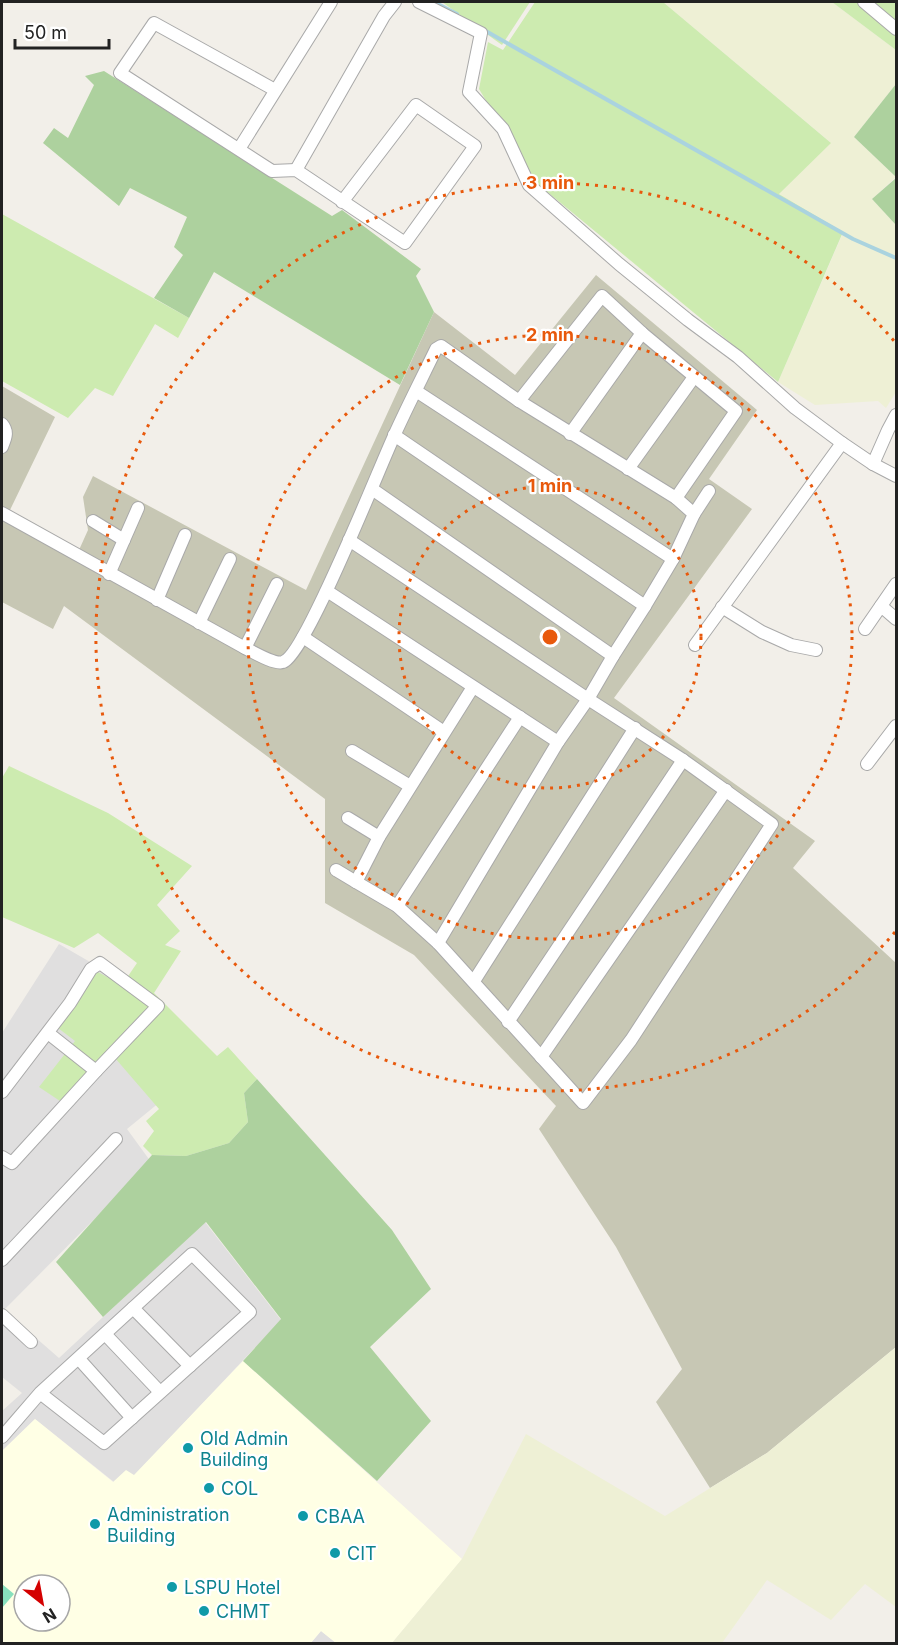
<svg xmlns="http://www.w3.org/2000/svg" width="898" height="1645" font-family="Inter,sans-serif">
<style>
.residential{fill:#e0dfdf}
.education{fill:#ffffe5;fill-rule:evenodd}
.construction{fill:#c7c7b4}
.farmland{fill:#eef0d5}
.grass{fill:#cdebb0}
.forest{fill:#add19e}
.pitch{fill:#88e0be}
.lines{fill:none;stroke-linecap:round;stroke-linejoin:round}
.stream{stroke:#aad3df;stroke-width:4}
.minor-casing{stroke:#a9a9a9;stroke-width:14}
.minor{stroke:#fff;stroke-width:12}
.ring{fill:none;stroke:#e8590c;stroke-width:3;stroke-dasharray:3 6}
.culture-dot{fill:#0f9aa8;stroke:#fff;stroke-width:2}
.labels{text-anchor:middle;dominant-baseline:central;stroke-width:4.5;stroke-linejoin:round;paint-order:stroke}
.culture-label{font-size:18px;fill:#0d838f;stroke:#fff;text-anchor:start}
.centre{fill:#e8590c;stroke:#fff;stroke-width:3}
.ring-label{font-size:18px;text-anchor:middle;font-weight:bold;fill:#e8590c;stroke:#fff;stroke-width:4.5;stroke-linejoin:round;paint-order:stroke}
</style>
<rect width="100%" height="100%" fill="#f2efe9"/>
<g class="residential">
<path d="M59,944L161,1003L160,1102L127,1129L151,1162L4,1310L59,1358L205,1222L281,1320L134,1476L114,1482L35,1419L2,1451V1411L22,1393L2,1377V1033Z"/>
<path d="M321,1631L336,1643L310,1644Z"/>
</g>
<path class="education" d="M243,1361L462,1559L392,1643H336L321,1631L310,1644H2V1451L35,1419L113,1482L126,1470L134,1475ZM24,1585H60V1621H24Z"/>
<path class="construction" d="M596,275L757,410L709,479L752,509L614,698L815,841L793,868L896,963V1347L767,1453L710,1488L656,1402L682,1369L616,1247L539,1129L556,1106L414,955L325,903V799L64,606L53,629L2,602V386L55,417L10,510L79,550L88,530L83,497L93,476L306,590L434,312L515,375Z"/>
<g class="farmland">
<path d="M663,2H832L896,50V84L854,137L896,177L872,199L896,225V392L886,408L878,401L815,405L778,382L843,233L779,194L830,142Z"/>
<path d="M896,1347V1607L865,1584L831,1620L767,1580L722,1643H392L462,1559L526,1434L665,1516L767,1453Z"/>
</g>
<g class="grass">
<path d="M442,2H530L502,45Z"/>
<path d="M535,2H663L831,143L779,194L843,232L778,382L534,181L479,89L488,42L503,50Z"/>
<path d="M832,2H896V50Z"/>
<path d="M2,214L189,318L178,338L155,324L113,396L95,388L68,418L2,381Z"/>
<path d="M9,766L108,813L192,866L157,905L180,931L165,945L181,951L154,993L217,1056L228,1047L257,1079L244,1093L248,1122L229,1143L186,1156L152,1155L143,1146L154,1131L146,1121L159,1109L115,1058L60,1101L39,1087L75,1041L58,1028L96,971L122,985L137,963L98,933L74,948L2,917V778Z"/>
</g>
<g class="forest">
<path d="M104,71L332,216L342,210L421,269L416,276L434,312L400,385L214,272L189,318L154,298L183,255L174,247L187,217L130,188L119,206L43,143L54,128L68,138L94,85L85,76Z"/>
<path d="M896,84V177L854,137Z"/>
<path d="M896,178V225L872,199Z"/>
<path d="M257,1079L392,1230L431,1289L370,1347L431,1421L377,1481L243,1361L281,1319L206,1222L103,1317L56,1262L152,1155L186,1156L229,1143L248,1122L244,1093Z"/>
</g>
<path class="pitch" d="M2,1584L14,1594L2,1608Z"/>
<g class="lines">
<g class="stream">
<path d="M434,2L457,14"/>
<path d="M484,30L853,239L896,258"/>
</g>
<g class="minor-casing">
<g id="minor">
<path d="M419,2L481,33L469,92L503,129L529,185L619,264L688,320L738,357L795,408L842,443L695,645"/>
<path d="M864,2L896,29"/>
<path d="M275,90L154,23L120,73L272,171L296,170L405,243L475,146L416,105L342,202"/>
<path d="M239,149L331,2"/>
<path d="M296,170L384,16L395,2"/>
<path d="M416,391L673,559"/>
<path d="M519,401L602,296L642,333L736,411L676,498"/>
<path d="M2,424C9,432 5,439 2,447"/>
<path d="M570,434L642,333"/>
<path d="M394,435L645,606"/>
<path d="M842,443L873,464L896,476"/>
<path d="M873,464L888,430L896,415"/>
<path d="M628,469L694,377"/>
<path d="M372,489L613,656"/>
<path d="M2,513L245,648C253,652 275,665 283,662C306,654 379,468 394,436C407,407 422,378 436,349L441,346L519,401L676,498L694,514L673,559L645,606L613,656L588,699L558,742L438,943"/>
<path d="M694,514L709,491"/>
<path d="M93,521L124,540"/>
<path d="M349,540L588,699L683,760L772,824L631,1040L583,1103L438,943L397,906L356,882L379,837L473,687"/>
<path d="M109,574L138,508"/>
<path d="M327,591L558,742"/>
<path d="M157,600L185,535"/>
<path d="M881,606L896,619"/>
<path d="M722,607L762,632L791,645L816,650"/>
<path d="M199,623L230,559"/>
<path d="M865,629L896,584"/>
<path d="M303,637L444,732"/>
<path d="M245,648L277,584"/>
<path d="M352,751L410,786"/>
<path d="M867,764L896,726"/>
<path d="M348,818L379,837"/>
<path d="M336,870L356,882"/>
<path d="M397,906L520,717"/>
<path d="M474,981L635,728"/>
<path d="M508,1022L683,760"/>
<path d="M48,1033L96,1071"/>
<path d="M541,1057L726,790"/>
<path d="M2,1092L70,1003L91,969L100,963L158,1006L96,1071L12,1163L2,1157"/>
<path d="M2,1260L116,1139"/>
<path d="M133,1308L190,1366"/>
<path d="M2,1315L31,1342"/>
<path d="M105,1334L160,1392"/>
<path d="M79,1359L132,1418"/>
<path d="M2,1437L40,1393L192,1254L250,1312L104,1443L40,1393"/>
</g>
</g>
<use href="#minor" class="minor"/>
</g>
<g class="ring">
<circle cx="550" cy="637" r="151"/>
<circle cx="550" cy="637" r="302"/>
<path d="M895 932A454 454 0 1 1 895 342"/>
</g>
<g class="culture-dot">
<circle cx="188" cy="1448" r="6"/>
<circle cx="209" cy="1488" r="6"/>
<circle cx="303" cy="1516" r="6"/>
<circle cx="95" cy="1524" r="6"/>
<circle cx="335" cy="1553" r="6"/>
<circle cx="172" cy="1587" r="6"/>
<circle cx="204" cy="1611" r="6"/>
</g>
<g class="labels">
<g class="culture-label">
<text x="200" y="1438">Old Admin<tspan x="200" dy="21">Building</tspan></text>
<text x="221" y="1488">COL</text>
<text x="107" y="1514">Administration<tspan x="107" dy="21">Building</tspan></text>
<text x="315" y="1516">CBAA</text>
<text x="347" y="1553">CIT</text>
<text x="184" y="1587">LSPU Hotel</text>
<text x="216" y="1611">CHMT</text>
</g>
</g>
<circle cx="550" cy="637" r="9" class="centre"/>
<g class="ring-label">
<text x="550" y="189">3 min</text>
<text x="550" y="341">2 min</text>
<text x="550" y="492">1 min</text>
</g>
<rect width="898" height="1645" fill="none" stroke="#222222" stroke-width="6"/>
<g transform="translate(42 1603) rotate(149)"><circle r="28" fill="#ffffff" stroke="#a7a7a7" stroke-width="1.5"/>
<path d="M0-4.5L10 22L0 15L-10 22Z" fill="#d40000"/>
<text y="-9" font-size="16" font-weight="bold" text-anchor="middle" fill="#222222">N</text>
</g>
<path d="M15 39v9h94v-9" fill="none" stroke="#222222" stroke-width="3"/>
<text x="24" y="39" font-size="18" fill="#222222" stroke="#ffffff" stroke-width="4.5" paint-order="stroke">50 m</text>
</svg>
